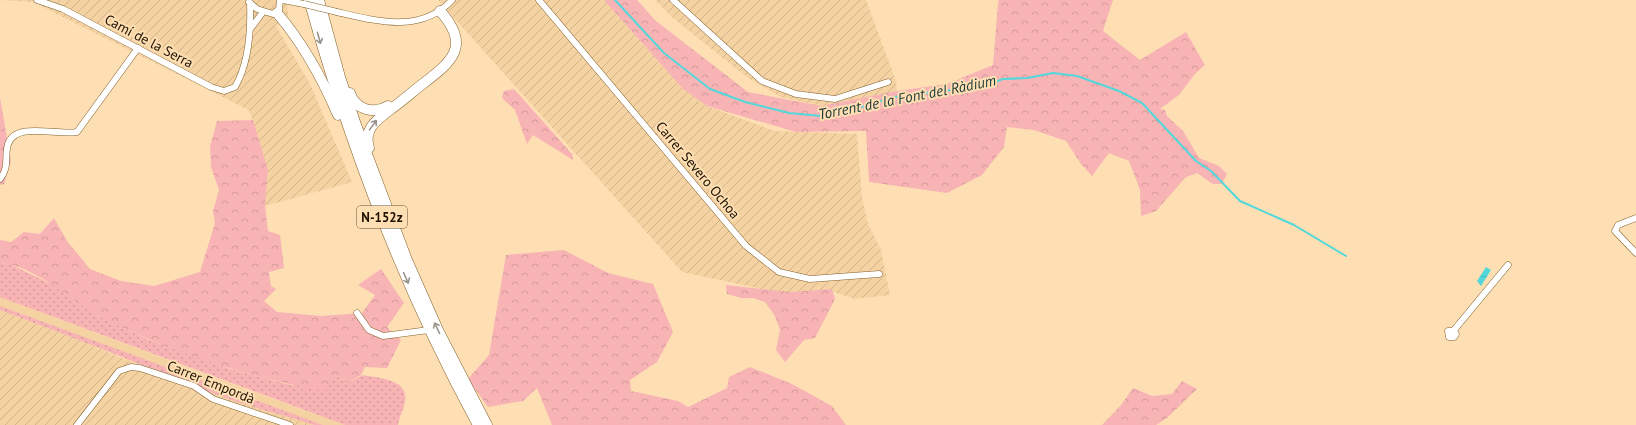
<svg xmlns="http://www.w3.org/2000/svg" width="1636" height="425" font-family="'PT Sans',sans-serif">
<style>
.built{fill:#f5d2a2}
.industrial{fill:url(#industrial-furrows)}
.grass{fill:url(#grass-dots)}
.forest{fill:url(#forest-crowns)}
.water{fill:url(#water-waves)}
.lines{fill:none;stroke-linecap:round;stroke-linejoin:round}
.stream{stroke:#52d8db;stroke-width:2}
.minor-casing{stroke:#82602a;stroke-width:7}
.trunk-casing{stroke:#82602a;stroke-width:11}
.minor{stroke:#fff;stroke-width:6}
.trunk{stroke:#fff;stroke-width:10}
.minor-bridge-casing{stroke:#82602a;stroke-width:7;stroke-linecap:butt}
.minor-bridge{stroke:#fff;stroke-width:6}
.oneway{stroke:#9a948c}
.labels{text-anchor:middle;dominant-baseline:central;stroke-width:4;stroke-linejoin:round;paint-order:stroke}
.shield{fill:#fedfb3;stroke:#624f36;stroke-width:1}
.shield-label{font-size:13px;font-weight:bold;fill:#1f1100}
.street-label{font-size:14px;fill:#1f1100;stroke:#fedfb3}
.water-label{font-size:15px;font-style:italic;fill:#1c3939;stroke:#fedfb3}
</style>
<defs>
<pattern id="industrial-furrows" width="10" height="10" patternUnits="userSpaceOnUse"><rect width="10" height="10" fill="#f5d2a2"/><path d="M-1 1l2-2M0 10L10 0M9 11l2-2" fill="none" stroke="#d2b38a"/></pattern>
<pattern id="grass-dots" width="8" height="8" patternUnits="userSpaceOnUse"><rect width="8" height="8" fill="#f8b3b5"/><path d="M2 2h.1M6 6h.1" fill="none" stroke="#d4999a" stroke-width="1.8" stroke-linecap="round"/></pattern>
<pattern id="forest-crowns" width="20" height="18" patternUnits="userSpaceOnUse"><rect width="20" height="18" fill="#f8b3b5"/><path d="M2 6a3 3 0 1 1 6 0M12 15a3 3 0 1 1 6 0" fill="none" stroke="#d4999a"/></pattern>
<pattern id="water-waves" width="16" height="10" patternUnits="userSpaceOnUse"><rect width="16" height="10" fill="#52d8db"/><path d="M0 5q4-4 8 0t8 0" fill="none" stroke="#47b8ba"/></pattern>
</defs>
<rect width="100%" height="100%" fill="#fedfb3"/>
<path class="built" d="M0,297L229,383L345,425H323L152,363L0,306Z"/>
<g class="industrial">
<path d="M0,0H287L288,16L276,26L310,84L352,182L265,206L268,170L249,110L33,2Z"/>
<path d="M438,0H604L683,89L707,106L775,131L857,134L862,198L868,224L881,250L890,295L854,299L835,292L790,295L682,272Z"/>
<path d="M655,0H866L896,81L897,91L854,104L821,106L781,97L748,78L673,18Z"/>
<path d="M0,310L75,338L121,358L165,373L209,392L314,425H0Z"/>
</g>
<g class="grass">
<path d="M0,263L10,264L55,286L99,316L149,340L230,369L291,385L336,376L348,383L363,375C378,378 409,379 405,401C404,409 399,417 398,425H345L0,297Z"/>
<path d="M0,306L323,425H314C279,414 243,405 209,392C140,364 70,336 0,310Z"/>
</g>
<g class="forest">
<path d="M604,0H637L656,21L748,92L821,106L897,91L947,84L993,65L998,4L999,0H1113L1103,31L1140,60L1186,32L1205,65L1195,74L1179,95L1160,109L1165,110L1167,116L1183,131L1199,158L1219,166L1227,174L1222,184H1213L1197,173L1186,177L1156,211L1141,216L1140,190L1129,161L1109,153L1092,176L1081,164L1066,141L1034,130L1007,127L1004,147L982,175L947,193L869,182L866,131L796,132L707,106L683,89Z"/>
<path d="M514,89L572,154L573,160L533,135L527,144L515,110L502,98L504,91Z"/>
<path d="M0,98L11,161L4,184L0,185Z"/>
<path d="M253,120L268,170L265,206L268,231L280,235L284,268L269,272L271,286L276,289L264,301L277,312L321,316L362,313L375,295L358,285L381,269L404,303L387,327L394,335L401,340L387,368L365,367L361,375L348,383L337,376L325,391C247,377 171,353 101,317C69,301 37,266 0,263V240L11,242L24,232L40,234L54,218L67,241L90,269L121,281L154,286L200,272L215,223L213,211L219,190L211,167L210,147L217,121Z"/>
<path d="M564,250L608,273L653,284L673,332L657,362L630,380L631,391L678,401L688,407L727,388L729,377L750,367L792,384L832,406L846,425H552L537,388L523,401L488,407L468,379L489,355L506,255Z"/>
<path d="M726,285L790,292L832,289L835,299L815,338L804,340L785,362L776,350L780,330L775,316L765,302L753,298H741L727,294Z"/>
<path d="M1182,381L1197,389L1167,418L1156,425H1102L1121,405L1133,388L1152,396L1172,394Z"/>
</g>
<path class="water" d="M1486,267L1491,270L1481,286L1477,281Z"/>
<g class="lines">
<path class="stream" d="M615,0L664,53L710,89L745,102L789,113L821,116L855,109L894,97L984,86L1003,79L1027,78L1053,73L1077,76L1119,91L1142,103L1196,161L1211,171L1240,201L1294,225L1346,256"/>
<g class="minor-casing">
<g id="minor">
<path d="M37,0L63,9L211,87L224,91L235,87C249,63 251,30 250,3"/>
<path d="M283,0L304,4"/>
<path d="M539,0L746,246L779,272L810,279L879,274"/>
<path d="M673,0L762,81L796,94L835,99L888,82"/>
<path d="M249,2L257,9L273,14L279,10L280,0"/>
<path d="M337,12C376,21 421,34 452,0"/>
<path d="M251,28L263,12"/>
<path d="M0,179C10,166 4,158 8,144C16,121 57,136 77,132L138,48"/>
<path d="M1636,218L1618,225L1615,231L1636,253"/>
<path d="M357,313L369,330L383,336L429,330"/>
<path d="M1454,331H1448L1449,337H1454L1456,334L1454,331V330L1508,265"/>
<path d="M77,425L119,371L131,367L140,368L194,386L213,399L290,425"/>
</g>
</g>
<g class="trunk-casing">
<g id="trunk">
<path d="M309,0C350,147 405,291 478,425"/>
<path d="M319,0L340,77L356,125L407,260L438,330L487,425"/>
<path d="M277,13C303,43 322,78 338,115"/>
<path d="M350,93C355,109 373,115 388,106"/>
<path d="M369,148C363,128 377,120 391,109C401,102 410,94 420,86C450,63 473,47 440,11"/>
</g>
</g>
<use href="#minor" class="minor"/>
<use href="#trunk" class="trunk"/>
<g class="minor-bridge-casing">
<path id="minor-bridge" d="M304,4L337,12"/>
</g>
<use href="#minor-bridge" class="minor-bridge"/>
</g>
<defs><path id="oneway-shaft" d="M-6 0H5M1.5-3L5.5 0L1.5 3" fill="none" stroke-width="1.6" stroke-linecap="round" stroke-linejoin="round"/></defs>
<g class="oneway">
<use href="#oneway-shaft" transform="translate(319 38) rotate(74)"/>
<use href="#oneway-shaft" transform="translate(373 125) rotate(-54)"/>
<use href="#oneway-shaft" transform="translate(406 278) rotate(66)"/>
<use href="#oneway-shaft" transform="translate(437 328) rotate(-115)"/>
</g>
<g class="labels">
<rect class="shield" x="357" y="206" width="50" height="22" rx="3"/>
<g class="shield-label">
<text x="382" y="217">N-152z</text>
</g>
<g class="street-label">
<text transform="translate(149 41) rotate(28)">Camí de la Serra</text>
<text transform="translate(698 170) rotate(50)">Carrer Severo Ochoa</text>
<text transform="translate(211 382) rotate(22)">Carrer Empordà</text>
</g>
<g class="water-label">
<text transform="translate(907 97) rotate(-11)">Torrent de la Font del Ràdium</text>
</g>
</g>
</svg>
